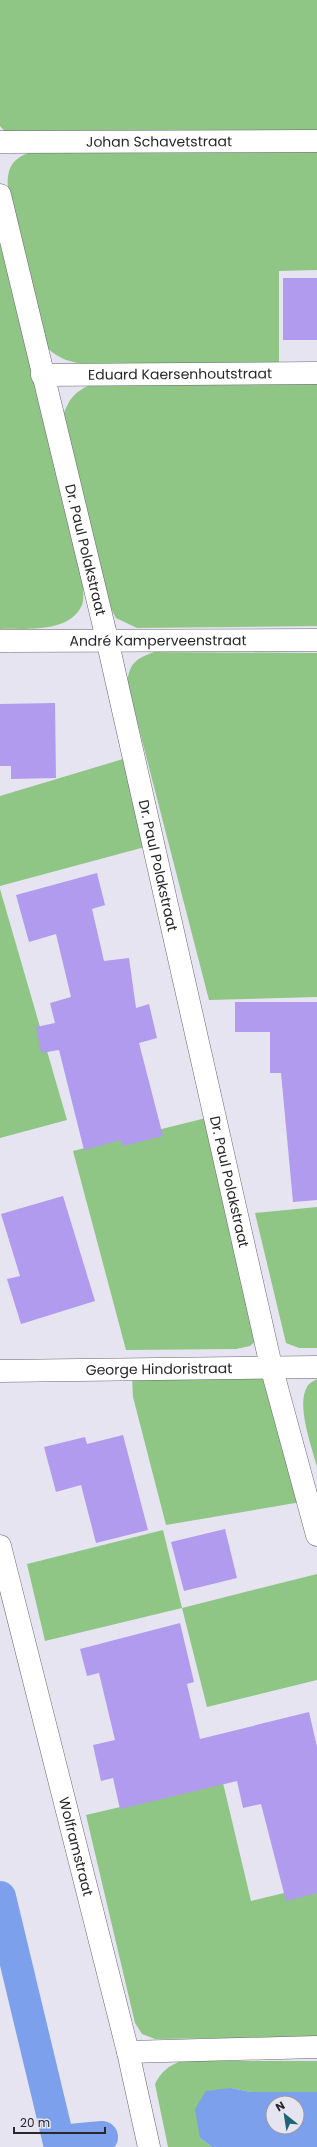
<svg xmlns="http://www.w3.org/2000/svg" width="317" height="2147" font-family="Poppins,sans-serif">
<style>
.green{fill:#8fc585}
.water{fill:#7ca0ec;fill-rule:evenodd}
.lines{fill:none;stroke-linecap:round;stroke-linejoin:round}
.canal{stroke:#7ca0ec;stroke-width:32}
.building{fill:#b09bee}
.minor-casing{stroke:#696772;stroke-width:23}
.minor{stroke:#fff;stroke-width:22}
.labels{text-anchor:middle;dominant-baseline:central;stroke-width:3;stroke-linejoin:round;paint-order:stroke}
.street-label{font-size:14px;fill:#28272b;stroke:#e7e4f1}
</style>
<rect width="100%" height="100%" fill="#e7e4f1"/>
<g class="green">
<path d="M0,0H317V133L8,135L0,126Z"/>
<path d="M38,150L317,152V270L279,271V364L89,365C70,362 60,360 45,346L8,193C6,166 12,157 38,150Z"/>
<path d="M0,233L83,584C83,590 84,600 82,605C69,634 25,628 0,629Z"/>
<path d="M317,380V626L137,628L116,618L106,599L62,418C70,395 76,391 98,381Z"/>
<path d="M154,652L317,653V997L209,1000L127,682C130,662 136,659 154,652Z"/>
<path d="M123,759L145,847L0,886V796Z"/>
<path d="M0,889L67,1120L0,1138Z"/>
<path d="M210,1117L261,1337L250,1346L236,1349L126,1350L73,1151Z"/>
<path d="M317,1207V1348H299L286,1343L255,1213Z"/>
<path d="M270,1375L301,1502L166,1525L133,1397L132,1377Z"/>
<path d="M317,1379V1467C312,1447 296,1405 307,1387C309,1383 314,1381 317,1379Z"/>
<path d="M163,1530L182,1608L317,1574V1680L207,1707L182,1608L45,1641L27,1564Z"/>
<path d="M223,1783L251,1901L317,1885V2037L155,2039L142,2034L135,2023L86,1815Z"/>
<path d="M181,2061H317V2092H251L231,2088L200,2138L212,2147H168L155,2084C161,2072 168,2066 181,2061Z"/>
</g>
<path class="water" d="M231,2088L251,2092H317V2147H212L200,2138L195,2109L206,2091ZM273,2103H297V2127H273Z"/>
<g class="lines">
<g class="canal">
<path d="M0,1897L60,2147"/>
<path d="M59,2141L102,2137"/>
</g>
</g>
<g class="building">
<rect x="283" y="278" width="34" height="62"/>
<path d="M55,703L56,778L11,779V766H0V704Z"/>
<path d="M97,873L105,905L92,909L104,961L129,958L136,1008L149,1004L157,1038L139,1043L163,1136L123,1146L121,1140L84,1150L59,1050L41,1053L36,1027L55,1023L50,1003L71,997L56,934L29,942L16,895Z"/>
<path d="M235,1002H317V1200L293,1202L281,1073H270V1032H235Z"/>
<path d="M63,1196L95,1301L21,1324L7,1279L20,1276L1,1214Z"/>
<path d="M123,1435L148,1530L96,1543L81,1485L56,1492L44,1447L85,1437L87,1444Z"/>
<path d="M225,1529L237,1578L184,1591L171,1542Z"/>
<path d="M180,1623L194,1682L187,1684L200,1739L309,1712L317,1747V1893L286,1901L261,1804L243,1808L237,1781L120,1809L113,1778L101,1781L93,1745L115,1740L99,1673L87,1676L80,1649Z"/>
</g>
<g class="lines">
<g class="minor-casing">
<g id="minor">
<path id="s1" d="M0,142L317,141"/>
<path id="s2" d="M0,195L107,639L271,1366L317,1535"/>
<path id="s3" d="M42,375L317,373"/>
<path id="s4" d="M0,641L317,640"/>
<path id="s5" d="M0,1371L317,1367"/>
<path id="s6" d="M0,1546L128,2052L149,2147"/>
<path d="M128,2052L317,2047"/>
</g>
</g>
<use href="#minor" class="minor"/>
</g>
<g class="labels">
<g class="street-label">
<text stroke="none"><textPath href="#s1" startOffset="159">Johan Schavetstraat</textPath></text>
<text stroke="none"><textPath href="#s3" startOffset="138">Eduard Kaersenhoutstraat</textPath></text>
<text stroke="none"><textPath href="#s2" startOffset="365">Dr. Paul Polakstraat</textPath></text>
<text stroke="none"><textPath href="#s4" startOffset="158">André Kamperveenstraat</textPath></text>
<text stroke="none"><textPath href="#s2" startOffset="689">Dr. Paul Polakstraat</textPath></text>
<text stroke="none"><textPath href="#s2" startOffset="1013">Dr. Paul Polakstraat</textPath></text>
<text stroke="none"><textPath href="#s5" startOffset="159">George Hindoristraat</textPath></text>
<text stroke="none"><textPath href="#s6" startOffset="310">Wolframstraat</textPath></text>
</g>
</g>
<g transform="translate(285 2115) rotate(330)"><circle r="19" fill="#e7e4f1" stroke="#9b98a2"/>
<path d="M0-3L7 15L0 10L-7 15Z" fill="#1e6474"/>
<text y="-6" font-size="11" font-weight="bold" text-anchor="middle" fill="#28272b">N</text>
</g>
<path d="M14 2127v6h91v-6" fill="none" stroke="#28272b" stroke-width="2"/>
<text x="20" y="2127" font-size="12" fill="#28272b" stroke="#e7e4f1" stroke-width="3" paint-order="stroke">20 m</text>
</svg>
